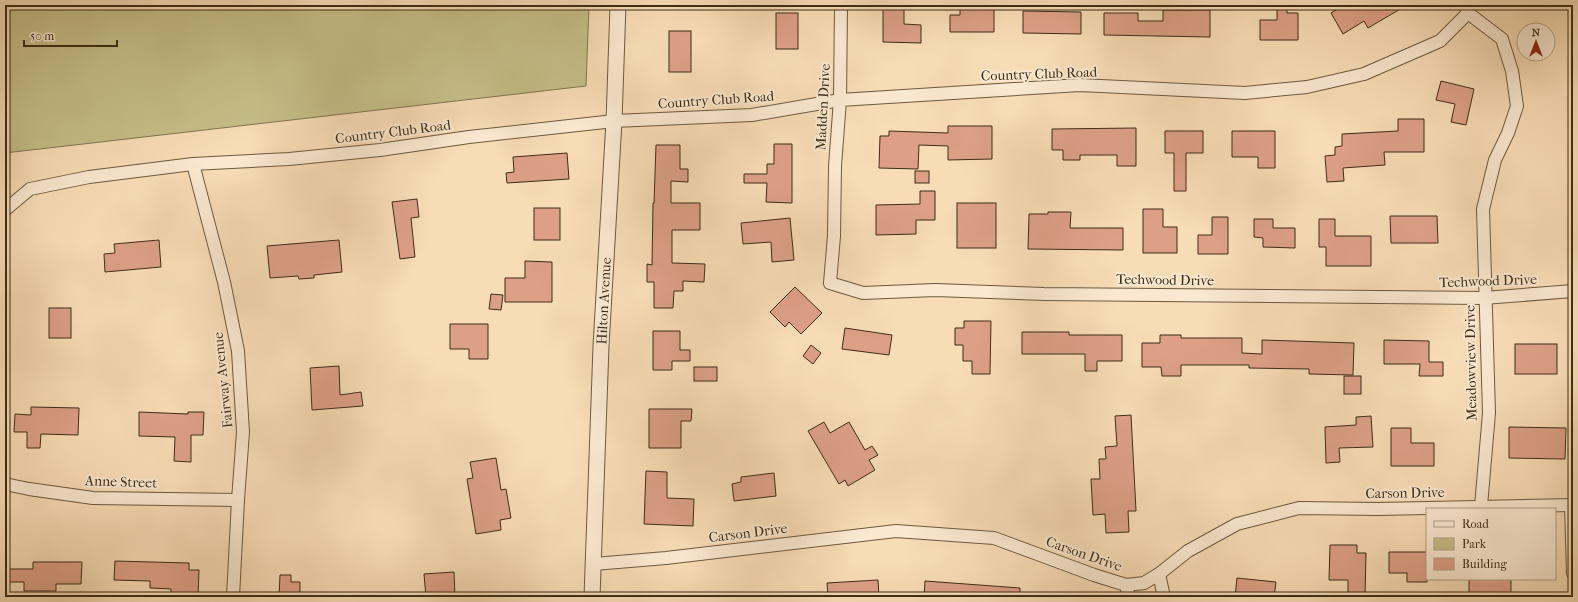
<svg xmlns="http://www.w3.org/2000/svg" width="1578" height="602" font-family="'IM FELL French Canon',serif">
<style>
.green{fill:#c5be88;stroke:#81764f}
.building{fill:#dda087;stroke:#3d2d16}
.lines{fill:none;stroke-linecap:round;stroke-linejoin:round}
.minor-casing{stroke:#6c593e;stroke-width:14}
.tertiary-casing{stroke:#6c593e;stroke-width:17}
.minor{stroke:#fae8d0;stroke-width:12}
.tertiary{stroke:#fae8d0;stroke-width:15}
.labels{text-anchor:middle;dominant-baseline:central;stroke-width:4;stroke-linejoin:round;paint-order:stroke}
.street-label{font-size:14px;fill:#3d2d16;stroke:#fae8d0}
</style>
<rect width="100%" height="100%" fill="#f8dcb6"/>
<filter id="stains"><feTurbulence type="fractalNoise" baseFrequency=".005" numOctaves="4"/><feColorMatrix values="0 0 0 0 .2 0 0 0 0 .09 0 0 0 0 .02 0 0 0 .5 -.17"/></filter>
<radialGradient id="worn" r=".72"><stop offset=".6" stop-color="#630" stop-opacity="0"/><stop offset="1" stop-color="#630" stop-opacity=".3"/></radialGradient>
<path class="green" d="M5,5H589L586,86L5,153Z"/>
<g class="building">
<path d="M883,5H904V24L921,25V43L883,42Z"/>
<path d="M1277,5H1287V13H1298V40H1260V20H1277Z"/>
<path d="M1344,5H1407L1368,28L1364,21L1343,34L1331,13Z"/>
<path d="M960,8H994V32H950V15H960Z"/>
<path d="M1163,10H1210V37L1104,35V13H1138V21H1163Z"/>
<path d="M1023,11L1081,12V34L1023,33Z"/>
<rect x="776" y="13" width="22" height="36"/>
<rect x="669" y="31" width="22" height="41"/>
<path d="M1441,81L1474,89L1466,125L1451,122L1455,104L1436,100Z"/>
<path d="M1398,119H1424V152H1384L1385,165L1343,168L1344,181L1327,182L1325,156L1335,155V147L1342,146V134L1398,131Z"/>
<path d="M948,126H992V159L948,160V146L919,145L918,169L879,168L880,136H889V131L948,133Z"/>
<path d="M1136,128V166H1117V155H1080V160H1063V150H1052V129Z"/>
<path d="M1165,131H1203V153H1186V191H1174V153H1165Z"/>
<path d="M1232,131H1275V168H1258V157H1232Z"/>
<path d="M774,144H792V203L766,202L767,183H744V174H767V164H774Z"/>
<path d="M656,145H680V169H688V182L671,181V203H700V230H672V263L705,264L704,282L683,281V291H674L673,308H654V282H647V264L652,265L653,203H654Z"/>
<path d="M567,153L569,179L507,183L506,173L514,172L513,157Z"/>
<rect x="915" y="171" width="14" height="12"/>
<path d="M920,191H935V220H916V234L876,235V205L920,204Z"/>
<path d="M417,199L419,217L411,218L415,257L400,259L392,202Z"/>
<rect x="957" y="203" width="39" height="45"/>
<rect x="534" y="208" width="26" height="32"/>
<path d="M1143,209H1163V227H1177V253H1143Z"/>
<path d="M1048,212H1071L1070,228H1123V250L1028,249L1029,214H1048Z"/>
<path d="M1390,216H1437L1438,243H1391Z"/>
<path d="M1212,217H1228V254H1198V235H1212Z"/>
<path d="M790,218L794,260L772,262L771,242L743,244L741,223Z"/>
<path d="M1254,219H1273V228H1295V248L1263,247V238L1254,237Z"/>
<path d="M1319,219H1335V236H1371V266H1326V247H1319Z"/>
<path d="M159,240L161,267L105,272L104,254L115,253L114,244Z"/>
<path d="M339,240L342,272L314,275V278L299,279L298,276L270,278L267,246Z"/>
<path d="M525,261L552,262V302H505V278H525Z"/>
<path d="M795,287L822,313L801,334L789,322L785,327L770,312Z"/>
<path d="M491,294L503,295L501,310L489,309Z"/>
<rect x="49" y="308" width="22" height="30"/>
<path d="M964,321H991L990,374H972V361H963V345H955V328H964Z"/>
<path d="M450,324H488V359H469V349H450Z"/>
<path d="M845,328L892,335L889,355L842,349Z"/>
<path d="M653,331H680V350H690V361H672V370H653Z"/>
<path d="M1022,332H1069V335H1122V361H1097V371H1085V354H1022Z"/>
<path d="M1160,335H1181V338H1242V353L1262,354V340L1354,343L1353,375L1309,374V369L1249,368V365H1181V376H1162L1161,367H1142V343H1160Z"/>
<path d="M1384,340L1429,341V362H1443V376H1419L1420,364H1384Z"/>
<rect x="1515" y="344" width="42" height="30"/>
<path d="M811,345L821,353L813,364L803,356Z"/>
<path d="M339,366L340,395L361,392L363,406L312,410L310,368Z"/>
<rect x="694" y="367" width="23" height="14"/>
<rect x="1344" y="376" width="17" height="18"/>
<path d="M31,407L79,408L78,435L41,434L40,448H27V432H14L15,414L31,415Z"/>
<path d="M649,409H692L691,421H681V448H649Z"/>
<path d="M139,412L188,414V412H204L203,435H191V462L174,461L175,437L139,436Z"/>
<path d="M1131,415L1136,511H1128L1129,532L1106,533L1105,514L1093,515L1091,479H1100L1099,459H1106L1105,447L1117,446L1115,416Z"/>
<path d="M1371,416L1373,447L1339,448L1340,462L1326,463L1325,427L1356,425V417Z"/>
<path d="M824,422L830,433L849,422L865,450L872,446L878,455L869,460L875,470L848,486L845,480L839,484L808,431Z"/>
<path d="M1509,427L1566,428L1565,459L1509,458Z"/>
<path d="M1391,428H1411V443H1434V466H1391Z"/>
<path d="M496,458L501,490L506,489L511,518L500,520L501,530L476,534L467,479L473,478L470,462Z"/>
<path d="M646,471L667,472V498L694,499L693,526L644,524Z"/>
<path d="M774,473L776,496L734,501L732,484L741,482V477Z"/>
<path d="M1330,545H1357V553H1366L1365,597H1348V580H1329Z"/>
<path d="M1389,552H1427V582H1407V573H1389Z"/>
<path d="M115,561L189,563V570H199L198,597H171V589L150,588V581L114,580Z"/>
<path d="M33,562H82L81,584H56V591H24V582H5V569H33Z"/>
<path d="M454,572L455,597H426L424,574Z"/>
<path d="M280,575H291V582H300V597H279Z"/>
<path d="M1237,578L1276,582L1274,597H1235Z"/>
<rect x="1469" y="579" width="42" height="18"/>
<path d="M878,580L879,597H828L827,583Z"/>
<path d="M925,581L1020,588V597H924Z"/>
</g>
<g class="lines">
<g class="minor-casing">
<g id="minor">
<path d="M841,5L840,100L835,166L834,236L830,283L863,293L935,290L1044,294L1484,298L1573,291"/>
<path d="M1465,5L1468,13L1502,39L1512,71L1517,106L1508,133L1495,160L1483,209L1489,413L1481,506"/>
<path d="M193,164L224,282L238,351L243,432L238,500L233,597"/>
<path d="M5,210L30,189L89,177L193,164L289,159L380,150L469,137L614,121L752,115L840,100L1080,85L1245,93L1307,87L1364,74L1440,41L1468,13"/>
<path d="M5,484L29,489L93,498L238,500"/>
<path d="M1571,505L1573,573"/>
<path d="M594,564L666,558L896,531L994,538L1094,575L1126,585L1144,583L1159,574L1188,551L1237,524L1299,508L1378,509L1573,505"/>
<path d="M1159,574L1164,597"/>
<path d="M1126,585L1129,597"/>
</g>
</g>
<g class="tertiary-casing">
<path id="tertiary" d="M592,597L601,346L614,121L618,5"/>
</g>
<use href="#minor" class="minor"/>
<use href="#tertiary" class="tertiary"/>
</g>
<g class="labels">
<g class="street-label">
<text transform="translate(1039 74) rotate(-2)">Country Club Road</text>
<text transform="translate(716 100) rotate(-4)">Country Club Road</text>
<text transform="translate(823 107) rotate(-87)">Madden Drive</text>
<text transform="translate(393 132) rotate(-7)">Country Club Road</text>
<text transform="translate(1165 280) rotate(1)">Techwood Drive</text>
<text transform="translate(1488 281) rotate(-2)">Techwood Drive</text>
<text transform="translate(604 301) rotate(-87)">Hilton Avenue</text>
<text transform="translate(1471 363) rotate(-91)">Meadowview Drive</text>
<text transform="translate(223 380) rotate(-96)">Fairway Avenue</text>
<text transform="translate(121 482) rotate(2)">Anne Street</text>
<text transform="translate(1405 493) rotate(-1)">Carson Drive</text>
<text transform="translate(748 533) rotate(-7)">Carson Drive</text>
<text transform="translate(1084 554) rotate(19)">Carson Drive</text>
</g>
</g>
<rect width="1578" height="602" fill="none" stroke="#f8dcb6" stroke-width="20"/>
<rect x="6" y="6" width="1566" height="590" fill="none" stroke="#3d2d16" stroke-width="2"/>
<rect x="10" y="10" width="1558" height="582" fill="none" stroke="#3d2d16"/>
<rect x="1426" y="508" width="130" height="72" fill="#fae8d0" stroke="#ae9d86"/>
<rect x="1434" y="521" width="20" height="6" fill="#fae8d0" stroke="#ae9d86"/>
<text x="1462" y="528" font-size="12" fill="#3d2d16">Road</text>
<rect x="1434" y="538" width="20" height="12" fill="#c5be88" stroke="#ae9d86"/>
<text x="1462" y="548" font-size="12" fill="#3d2d16">Park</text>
<rect x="1434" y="558" width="20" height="12" fill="#dda087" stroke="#ae9d86"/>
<text x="1462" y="568" font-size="12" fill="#3d2d16">Building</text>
<g transform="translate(1536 42)"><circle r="19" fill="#fae8d0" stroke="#ae9d86"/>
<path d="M0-3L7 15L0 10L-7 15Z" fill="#8f2418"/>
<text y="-6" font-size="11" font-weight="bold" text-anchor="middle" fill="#3d2d16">N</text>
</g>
<path d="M24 40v6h93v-6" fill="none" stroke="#3d2d16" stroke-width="2"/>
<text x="30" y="40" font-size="12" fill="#3d2d16" stroke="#fae8d0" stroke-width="3" paint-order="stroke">50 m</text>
<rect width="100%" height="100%" filter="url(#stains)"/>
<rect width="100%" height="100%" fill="url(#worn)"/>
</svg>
